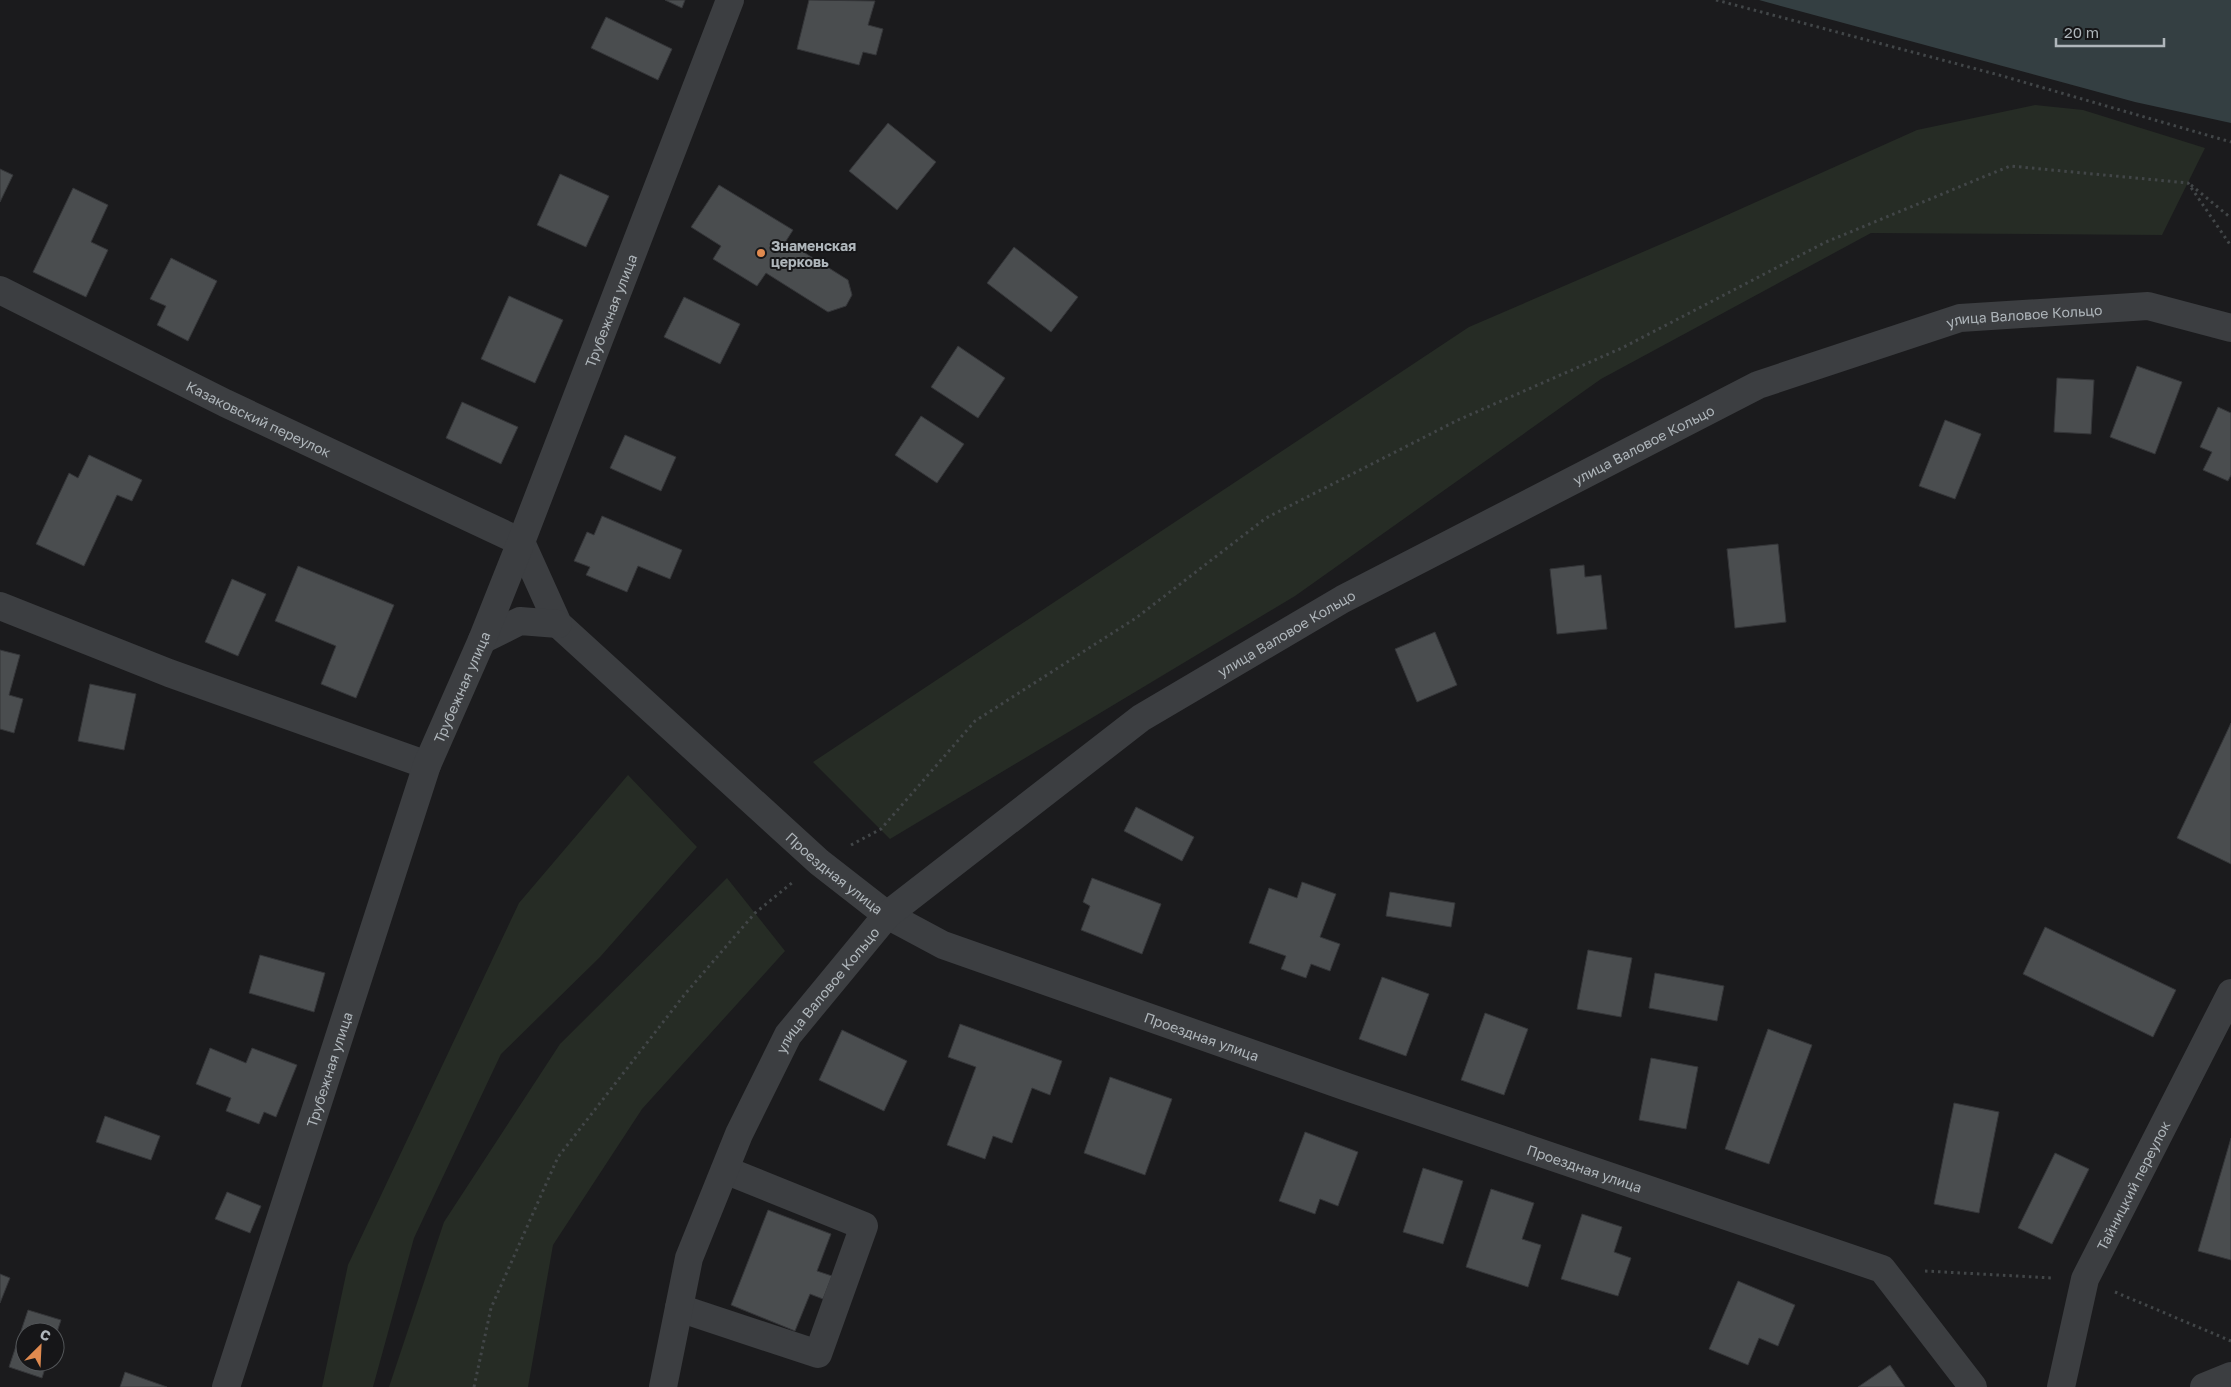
<svg xmlns="http://www.w3.org/2000/svg" width="2231" height="1387" font-family="'Golos Text',sans-serif">
<style>
.green{fill:#262c25}
.water{fill:#343f42}
.building{fill:#4a4d4f;stroke:#353639}
.lines{fill:none;stroke-linecap:round;stroke-linejoin:round}
.path{stroke:#424648;stroke-width:3;stroke-dasharray:2.5 4;stroke-linecap:butt}
.minor{stroke:#3c3e41;stroke-width:28}
.poi-dot{fill:#e08a4f;stroke:#161618;stroke-width:2}
.labels{text-anchor:middle;dominant-baseline:central;stroke-width:4;stroke-linejoin:round;paint-order:stroke}
.poi-label{font-size:14px;font-weight:bold;fill:#afb6bb;stroke:#161618;text-anchor:start}
.street-label{font-size:14px;fill:#afb6bb;stroke:#161618}
</style>
<rect width="100%" height="100%" fill="#1b1b1d"/>
<g class="green">
<path d="M2035,105L2083,110L2205,148L2162,235L1871,233L1601,379L1295,596L890,839L813,762L1469,327L1696,229L1917,130Z"/>
<path d="M628,775L697,847L600,957L501,1054L414,1238L373,1387H322L348,1265L519,903Z"/>
<path d="M727,878L785,951L642,1109L553,1245L528,1387H389L444,1222L560,1044Z"/>
</g>
<path class="water" d="M1759,0H2231V123L2135,102Z"/>
<g class="building">
<path d="M665,0H685L682,8Z"/>
<path d="M809,0L875,1L868,25L883,29L876,55L863,52L859,65L797,49Z"/>
<path d="M606,17L672,49L658,80L591,48Z"/>
<path d="M888,123L936,162L897,210L849,171Z"/>
<path d="M0,169L13,175L0,202Z"/>
<path d="M560,174L609,196L586,247L537,225Z"/>
<path d="M719,185L793,230L786,241L848,280L852,295L846,306L828,312L766,273L757,286L713,259L721,246L691,227Z"/>
<path d="M73,188L108,205L91,242L108,250L86,297L33,272Z"/>
<path d="M1014,247L1078,297L1051,332L987,283Z"/>
<path d="M171,258L217,281L188,341L157,325L166,306L150,299Z"/>
<path d="M509,296L563,320L535,383L481,359Z"/>
<path d="M684,297L740,324L720,364L664,337Z"/>
<path d="M958,346L1005,378L978,418L931,387Z"/>
<path d="M2137,366L2182,382L2155,454L2110,437Z"/>
<path d="M2057,378L2094,380L2091,434L2054,432Z"/>
<path d="M462,402L518,427L501,464L446,438Z"/>
<path d="M2218,407L2231,413V475L2228,481L2203,470L2212,452L2200,447Z"/>
<path d="M921,416L964,444L937,483L895,455Z"/>
<path d="M1945,420L1981,434L1955,499L1919,486Z"/>
<path d="M625,435L676,457L661,491L610,468Z"/>
<path d="M89,455L142,480L132,501L117,495L84,566L36,544L69,473L78,478Z"/>
<path d="M602,516L682,550L670,579L638,566L627,592L586,575L590,567L574,561L587,532L594,535Z"/>
<path d="M1778,544L1786,622L1735,628L1727,549Z"/>
<path d="M1584,565L1585,577L1601,575L1607,629L1557,634L1550,569Z"/>
<path d="M298,566L394,605L356,698L321,684L336,646L275,621Z"/>
<path d="M232,579L266,594L238,656L205,642Z"/>
<path d="M1435,632L1457,685L1417,702L1395,649Z"/>
<path d="M0,650L20,655L9,695L23,699L14,733L0,729Z"/>
<path d="M90,684L136,694L124,750L78,741Z"/>
<path d="M2231,723V864L2177,838Z"/>
<path d="M1136,807L1194,837L1182,861L1124,831Z"/>
<path d="M1092,878L1161,904L1142,954L1081,930L1090,906L1083,902Z"/>
<path d="M1302,882L1336,894L1320,937L1340,944L1330,971L1311,964L1306,978L1281,969L1286,956L1249,943L1269,888L1297,898Z"/>
<path d="M1390,892L1455,903L1451,927L1386,916Z"/>
<path d="M2045,927L2176,990L2153,1037L2023,974Z"/>
<path d="M1588,950L1632,958L1621,1017L1577,1009Z"/>
<path d="M260,955L325,973L314,1012L249,993Z"/>
<path d="M1655,973L1724,986L1717,1021L1649,1008Z"/>
<path d="M1382,977L1429,994L1406,1056L1359,1039Z"/>
<path d="M1485,1013L1528,1029L1504,1095L1461,1080Z"/>
<path d="M960,1024L1062,1061L1050,1095L1032,1088L1012,1143L993,1136L985,1159L947,1145L976,1067L948,1057Z"/>
<path d="M1768,1029L1812,1045L1769,1164L1725,1149Z"/>
<path d="M842,1030L907,1061L884,1111L819,1080Z"/>
<path d="M210,1048L246,1063L252,1048L297,1065L276,1117L264,1112L259,1124L226,1111L231,1098L196,1084Z"/>
<path d="M1651,1058L1698,1067L1686,1129L1639,1120Z"/>
<path d="M1110,1077L1172,1099L1145,1175L1084,1153Z"/>
<path d="M1954,1103L1999,1112L1979,1213L1934,1204Z"/>
<path d="M105,1116L160,1136L151,1160L96,1142Z"/>
<path d="M1305,1132L1358,1152L1338,1206L1320,1199L1315,1214L1279,1201Z"/>
<path d="M2231,1138V1260L2198,1251Z"/>
<path d="M2055,1153L2089,1169L2052,1244L2018,1228Z"/>
<path d="M1423,1168L1463,1181L1443,1244L1403,1232Z"/>
<path d="M1491,1189L1534,1203L1522,1239L1541,1245L1528,1287L1466,1267Z"/>
<path d="M227,1192L261,1206L250,1233L215,1219Z"/>
<path d="M768,1210L831,1234L817,1271L832,1276L823,1299L810,1294L795,1331L731,1305Z"/>
<path d="M1582,1214L1622,1227L1614,1252L1631,1258L1618,1296L1561,1279Z"/>
<path d="M0,1274L10,1278L0,1303Z"/>
<path d="M1738,1281L1795,1305L1778,1346L1759,1338L1748,1365L1709,1349Z"/>
<path d="M28,1310L61,1320L55,1338V1332H25V1362H47L42,1378L9,1367Z"/>
<path d="M1890,1365L1905,1387H1858Z"/>
<path d="M125,1372L167,1387H120Z"/>
</g>
<g class="lines">
<g class="path">
<path d="M1716,0L1999,75L2231,142"/>
<path d="M2191,185L2231,218"/>
<path d="M851,845L881,829L975,721L1136,618L1266,518L1458,420L1622,348L1826,242L2010,166L2188,183L2231,246"/>
<path d="M1925,1271L2053,1278"/>
<path d="M2115,1292L2231,1341"/>
<path d="M474,1387L491,1308L558,1157L685,994L755,913L793,882"/>
</g>
<g class="minor">
<path id="s1" d="M0,290L225,403L521,542L558,624L819,862L887,915L943,945L1347,1087L1882,1269L1973,1387"/>
<path d="M0,606L169,673L427,765"/>
<path d="M482,640L520,621L558,624"/>
<path d="M679,1308L818,1354L864,1226L725,1170"/>
<path id="s2" d="M226,1387L427,765L482,640L521,542L730,0"/>
<path id="s3" d="M663,1387L689,1258L739,1134L788,1035L887,915L1141,718L1343,599L1758,385L1960,318L2148,306L2231,328"/>
<path id="s4" d="M2061,1387L2085,1279L2231,993"/>
<path d="M2204,1387L2231,1376"/>
</g>
</g>
<circle class="poi-dot" cx="761" cy="253" r="5"/>
<g class="labels">
<g class="poi-label">
<text x="771" y="245">Знаменская<tspan x="771" dy="16">церковь</tspan></text>
</g>
<g class="street-label">
<text stroke="none"><textPath href="#s2" startOffset="1144">Трубежная улица</textPath></text>
<text stroke="none"><textPath href="#s3" startOffset="1831">улица Валовое Кольцо</textPath></text>
<text stroke="none"><textPath href="#s1" startOffset="289">Казаковский переулок</textPath></text>
<text stroke="none"><textPath href="#s3" startOffset="1425">улица Валовое Кольцо</textPath></text>
<text stroke="none"><textPath href="#s3" startOffset="1021">улица Валовое Кольцо</textPath></text>
<text stroke="none"><textPath href="#s2" startOffset="739">Трубежная улица</textPath></text>
<text stroke="none"><textPath href="#s1" startOffset="1041">Проездная улица</textPath></text>
<text stroke="none"><textPath href="#s3" startOffset="435">улица Валовое Кольцо</textPath></text>
<text stroke="none"><textPath href="#s1" startOffset="1446">Проездная улица</textPath></text>
<text stroke="none"><textPath href="#s2" startOffset="334">Трубежная улица</textPath></text>
<text stroke="none"><textPath href="#s1" startOffset="1851">Проездная улица</textPath></text>
<text stroke="none"><textPath href="#s4" startOffset="216">Тайницкий переулок</textPath></text>
</g>
</g>
<g transform="translate(40 1347) rotate(24)"><circle r="24" fill="#161618" stroke="#535659"/>
<path d="M0-4L9 19L0 12L-9 19Z" fill="#e08a4f"/>
<text y="-8" font-size="14" font-weight="bold" text-anchor="middle" fill="#afb6bb">С</text>
</g>
<path d="M2056 38v8h108v-8" fill="none" stroke="#afb6bb" stroke-width="2.5"/>
<text x="2064" y="38" font-size="15" fill="#afb6bb" stroke="#161618" stroke-width="4" paint-order="stroke">20 m</text>
</svg>
